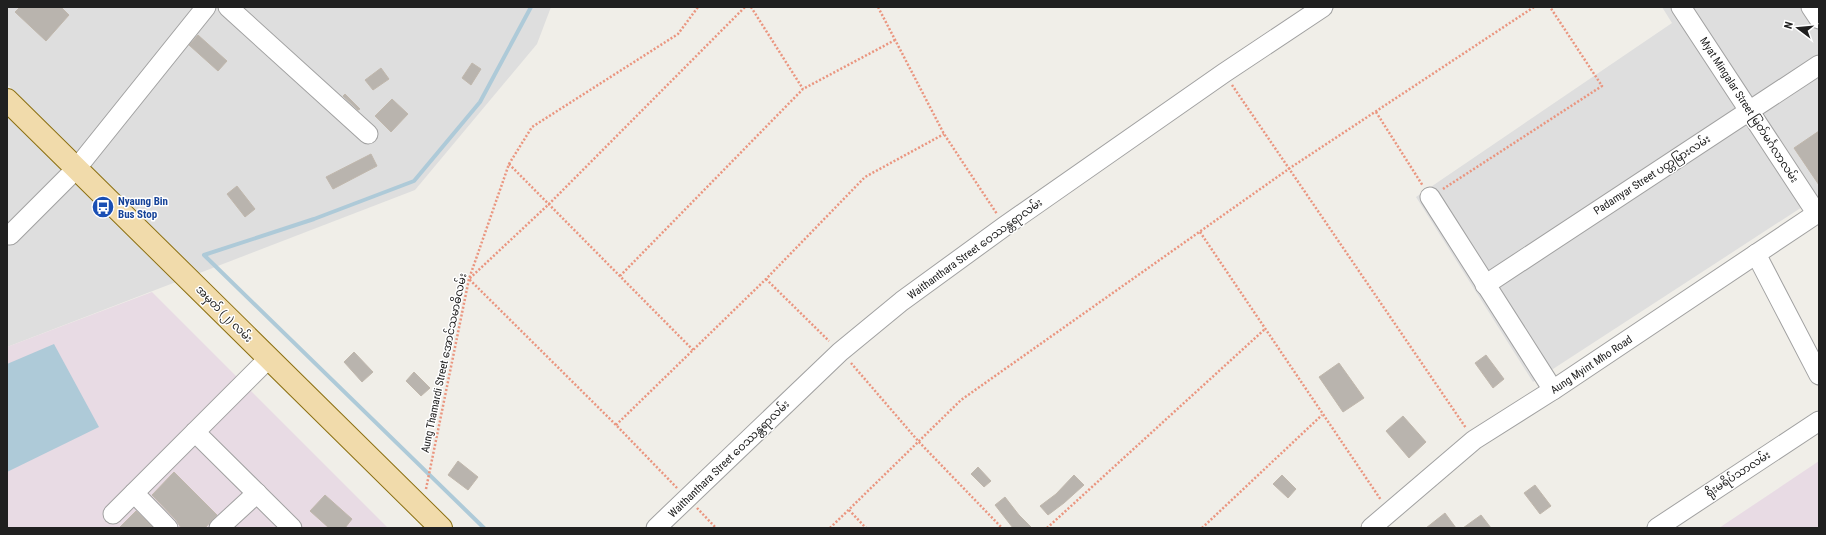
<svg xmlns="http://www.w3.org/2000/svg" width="1826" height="535" font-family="'Roboto Condensed','Noto Sans Myanmar',sans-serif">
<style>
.residential{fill:#dedede}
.industrial{fill:#e8dbe4}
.water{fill:#aecad8}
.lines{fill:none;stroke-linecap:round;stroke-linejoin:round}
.stream{stroke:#aecad8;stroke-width:4}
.building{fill:#b9b4ae;stroke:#c0b7ac}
.minor-casing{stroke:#a1a1a1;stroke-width:21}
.major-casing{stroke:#8b7012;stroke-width:24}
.path{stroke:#ea957f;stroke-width:2.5;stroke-dasharray:2 2;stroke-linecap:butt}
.minor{stroke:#fff;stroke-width:19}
.major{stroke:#f1dbab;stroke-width:22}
.labels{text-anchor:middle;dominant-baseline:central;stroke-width:3;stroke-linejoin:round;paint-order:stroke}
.street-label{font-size:11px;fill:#202020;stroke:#fff}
.transit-label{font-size:11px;font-weight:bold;fill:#164399;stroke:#fff;text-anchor:start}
</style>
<rect width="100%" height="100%" fill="#f0eee8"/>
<g class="residential">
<path d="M7,7H551L537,44L415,190L197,274L7,84Z"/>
<path d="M1662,7H1819V196L1533,382L1416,197L1672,23Z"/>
<path d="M7,115L176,282L7,347Z"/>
</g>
<g class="industrial">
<path d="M152,292L388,528H7V347Z"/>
<path d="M1819,461V528H1719Z"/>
</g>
<path class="water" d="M54,344L99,427L7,472V364Z"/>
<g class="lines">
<path class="stream" d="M484,528L204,255L314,219L414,181L480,102L531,7"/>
</g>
<g class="building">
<path d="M20,7H61L69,15L46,41L15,12Z"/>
<path d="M198,35L227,61L218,71L189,45Z"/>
<path d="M472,63L481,69L471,85L462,78Z"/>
<path d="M381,68L389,79L373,90L365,80Z"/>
<path d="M345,94L360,109L358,110L343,96Z"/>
<path d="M392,99L408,114L391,132L375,116Z"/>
<path d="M1819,131V185L1794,148Z"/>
<path d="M371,154L377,166L333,189L326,177Z"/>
<path d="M237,186L255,209L245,217L227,194Z"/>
<path d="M354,352L373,372L362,382L344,362Z"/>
<path d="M1486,355L1504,379L1493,388L1475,363Z"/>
<path d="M1339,363L1364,398L1343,412L1319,377Z"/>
<path d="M414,372L430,388L421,396L406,381Z"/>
<path d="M1403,416L1426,442L1409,458L1386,431Z"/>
<path d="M458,461L478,477L468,490L448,475Z"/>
<path d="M978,467L991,481L984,487L971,474Z"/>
<path d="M174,472L217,515L205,528H181L176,520L152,495Z"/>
<path d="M1074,475L1084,485L1064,503L1048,515L1040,506L1056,494Z"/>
<path d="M1282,475L1296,489L1288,498L1273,484Z"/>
<path d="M1535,485L1551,506L1540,514L1524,493Z"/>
<path d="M325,495L352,519L345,528H329L310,511Z"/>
<path d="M1005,497L1019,515L1032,528H1013L995,505Z"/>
<path d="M136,511L153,528H119Z"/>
<path d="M1445,513L1456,528H1426Z"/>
<path d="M1481,515L1491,528H1463Z"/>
</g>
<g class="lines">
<g class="minor-casing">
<g id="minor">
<path d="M228,7L368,134"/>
<path d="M1681,7L1817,214"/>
<path d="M1811,7L1819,19"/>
<path d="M1430,197L1553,390"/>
<path d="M7,235H10L76,169L206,7"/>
<path d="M1756,254L1819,375"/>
<path d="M1485,285L1819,65"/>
<path d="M195,432L292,528"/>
<path d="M134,493L168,528"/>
<path d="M113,514L269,358"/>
<path d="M219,528L257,493"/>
<path d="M656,528L840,352L902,301L1005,226L1224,73L1323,7"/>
<path id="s1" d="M1371,528L1474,440L1553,390L1819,212"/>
<path d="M1657,528L1819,421"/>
</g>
</g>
<g class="major-casing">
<path id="major" d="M7,100L441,528"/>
</g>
<g class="path">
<path d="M751,7L803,89"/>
<path d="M878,7L944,134L997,214"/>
<path d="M1232,85L1466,428"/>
<path d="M1376,112L1423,186"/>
<path d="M509,164L693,350"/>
<path d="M1443,189L1602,86L1550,7"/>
<path d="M1200,232L1381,500"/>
<path d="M620,276L803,89L895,40"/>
<path d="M766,279L829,341"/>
<path d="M851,363L919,442L1002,528"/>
<path d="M616,425L766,279L865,177L944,134"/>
<path d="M677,488L616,425L469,279L549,204L745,7"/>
<path d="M426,489L469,279L509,164L532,127L678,34L698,7"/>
<path d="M697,508L716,528"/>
<path d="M849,510L866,528"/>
<path d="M830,528L961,400L1290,168L1534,7"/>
<path d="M1047,528L1265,329"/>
<path d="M1202,528L1322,415"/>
</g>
<use href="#minor" class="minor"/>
<use href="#major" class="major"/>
</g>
<defs>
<g id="bus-disc" transform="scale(1.15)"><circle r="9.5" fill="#1a4fb4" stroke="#fff"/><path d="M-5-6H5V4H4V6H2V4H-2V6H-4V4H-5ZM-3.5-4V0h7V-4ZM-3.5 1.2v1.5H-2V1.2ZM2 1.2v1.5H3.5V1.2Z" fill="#fff"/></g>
</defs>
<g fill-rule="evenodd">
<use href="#bus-disc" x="103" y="207"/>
</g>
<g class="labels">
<g class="street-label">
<text transform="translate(1749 110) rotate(57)">Myat Mingalar Street မြတ်မင်္ဂလာလမ်း</text>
<text transform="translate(1652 175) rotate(-33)">Padamyar Street ပတ္တမြားလမ်း</text>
<text transform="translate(975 249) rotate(-36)">Waithanthara Street ဝေဿန္တရာလမ်း</text>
<text transform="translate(224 314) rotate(45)">အမှတ် (၂) လမ်း</text>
<text transform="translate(444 363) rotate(-78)">Aung Thamardi Street အောင်သမာဓိလမ်း</text>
<text stroke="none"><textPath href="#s1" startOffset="275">Aung Myint Mho Road</textPath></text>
<text transform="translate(729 459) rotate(-44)">Waithanthara Street ဝေဿန္တရာလမ်း</text>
<text transform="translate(1738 474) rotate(-33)">ရိုးမရိပ်သာလမ်း</text>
</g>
<g class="transit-label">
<text x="118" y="201">Nyaung Bin<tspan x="118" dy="13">Bus Stop</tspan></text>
</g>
</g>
<rect width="1826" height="535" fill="none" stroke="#202020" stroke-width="16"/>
<g transform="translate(1798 28) rotate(286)" stroke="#ffffff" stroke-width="3" paint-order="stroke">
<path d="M0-3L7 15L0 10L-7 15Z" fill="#202020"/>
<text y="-6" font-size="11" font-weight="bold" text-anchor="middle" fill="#202020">N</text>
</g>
</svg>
